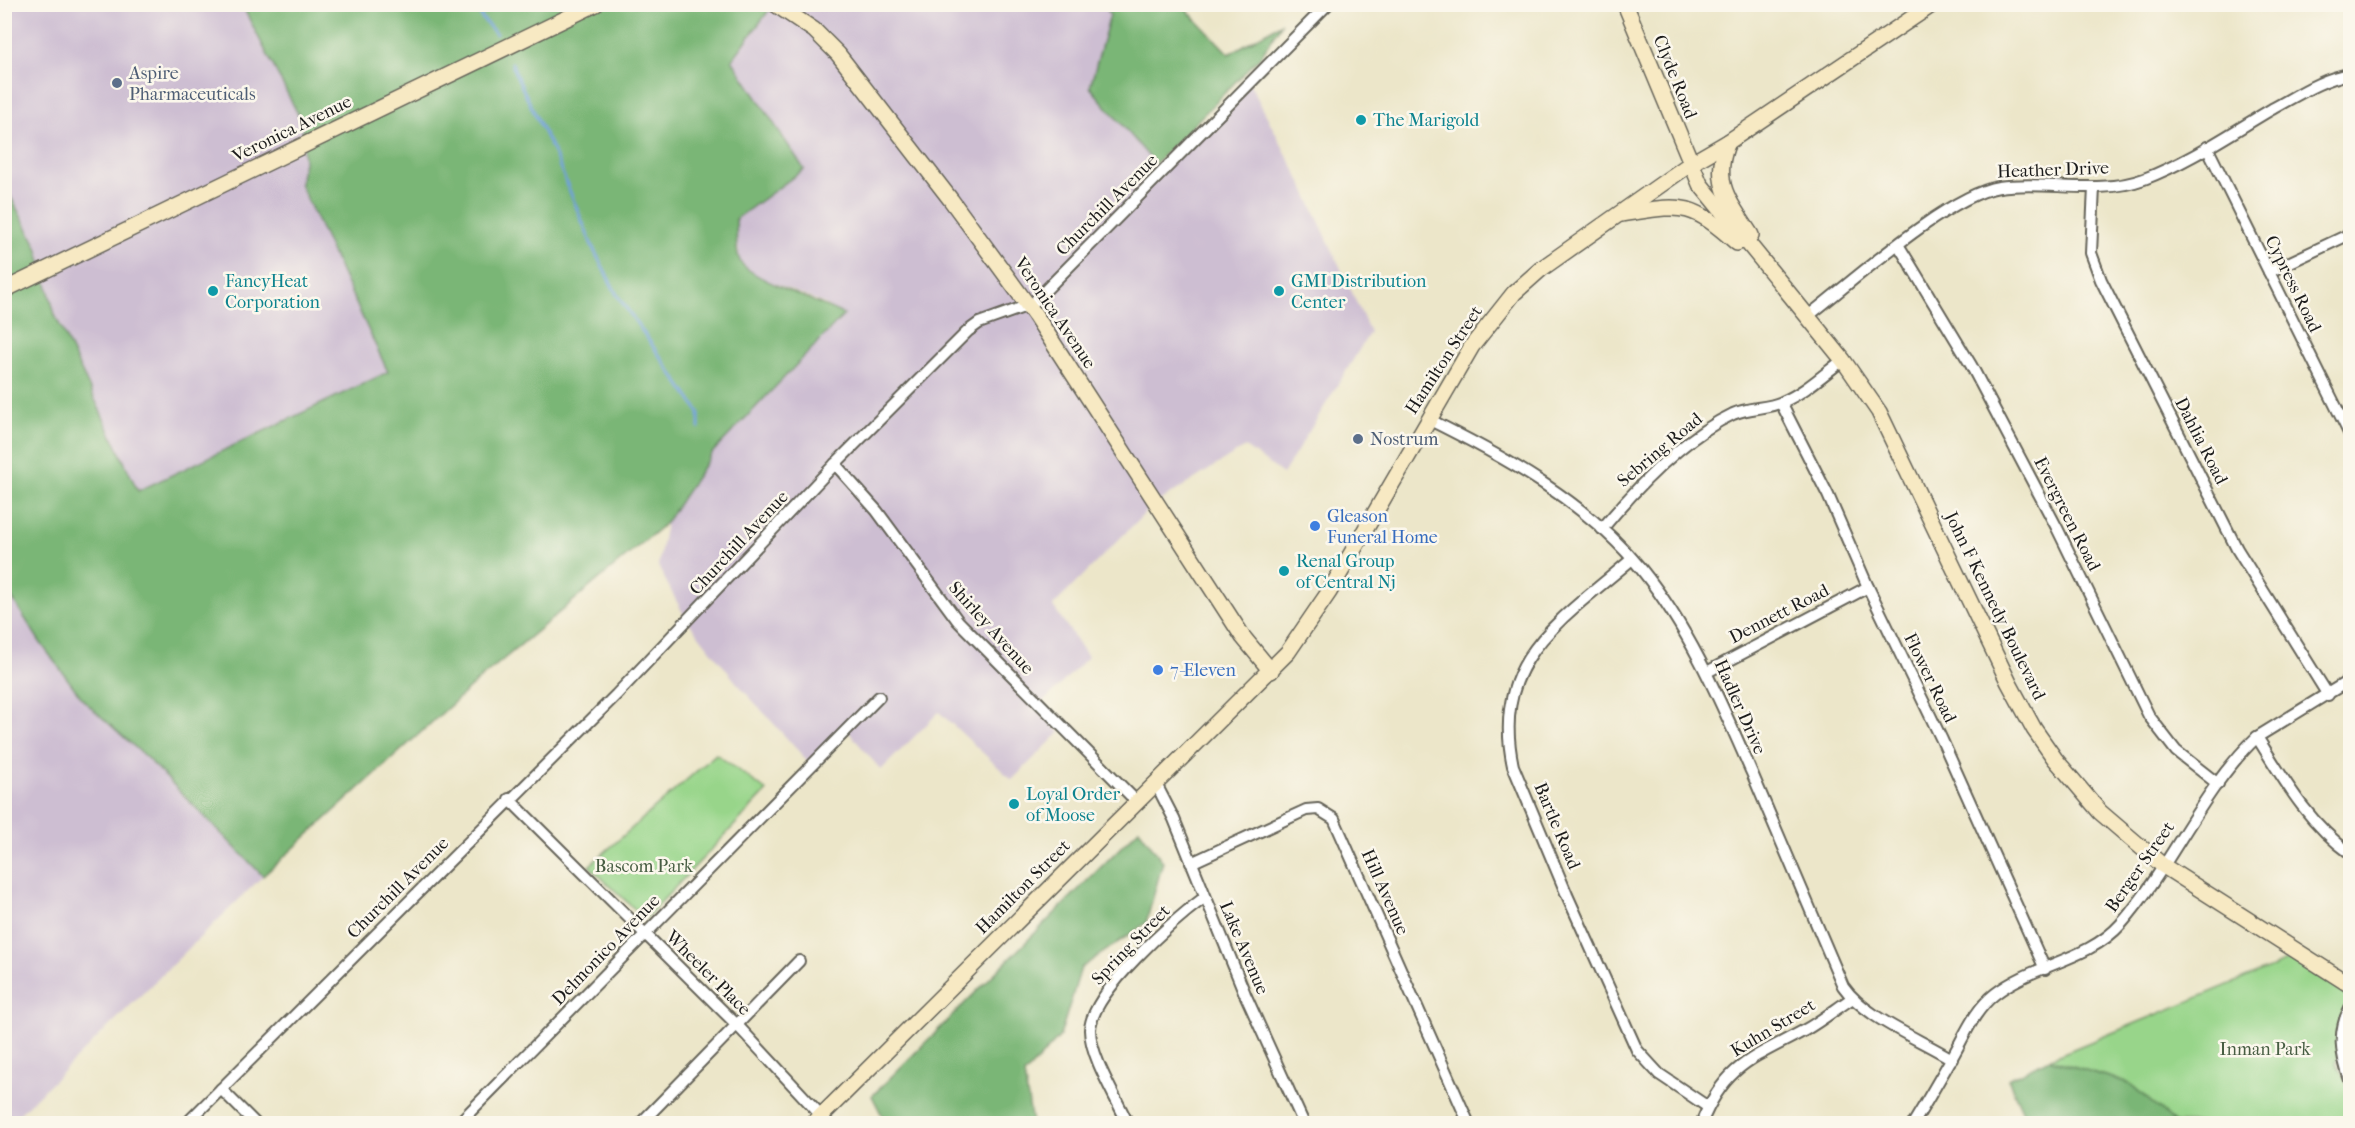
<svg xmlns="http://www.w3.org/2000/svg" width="2355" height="1128" font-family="'IM FELL French Canon',serif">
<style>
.industrial{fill:#cdbed2}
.green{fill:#98d58a;stroke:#5a7853;stroke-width:1.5}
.forest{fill:#7ab676;stroke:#4b6949;stroke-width:1.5}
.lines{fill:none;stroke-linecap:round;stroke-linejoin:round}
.stream{stroke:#70a0d9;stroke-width:3}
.street-casing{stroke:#656359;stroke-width:14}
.secondary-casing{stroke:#656359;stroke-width:18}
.street{stroke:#fff;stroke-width:10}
.secondary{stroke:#f7e9c3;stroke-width:15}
.service-dot{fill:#5c6f8a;stroke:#fbf7ec;stroke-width:2}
.culture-dot{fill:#0f9aa8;stroke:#fbf7ec;stroke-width:2}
.shop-dot{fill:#3f7fe0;stroke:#fbf7ec;stroke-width:2}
.labels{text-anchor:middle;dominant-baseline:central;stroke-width:5;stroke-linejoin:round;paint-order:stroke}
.service-label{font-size:18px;fill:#4e5e75;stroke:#fbf7ec;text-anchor:start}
.street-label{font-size:18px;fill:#1c1c1c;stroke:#fbf7ec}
.culture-label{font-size:18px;fill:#0d838f;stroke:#fbf7ec;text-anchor:start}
.shop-label{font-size:18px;fill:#366cbe;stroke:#fbf7ec;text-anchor:start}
.park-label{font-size:18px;fill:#475d42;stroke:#fbf7ec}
</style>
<rect width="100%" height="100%" fill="#fbf7ec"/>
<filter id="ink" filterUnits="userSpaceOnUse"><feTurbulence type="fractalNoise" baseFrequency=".0167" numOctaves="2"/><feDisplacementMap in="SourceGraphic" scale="12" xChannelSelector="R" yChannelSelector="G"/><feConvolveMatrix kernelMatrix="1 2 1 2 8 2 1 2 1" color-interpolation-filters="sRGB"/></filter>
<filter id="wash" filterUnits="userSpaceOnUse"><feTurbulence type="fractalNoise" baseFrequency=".008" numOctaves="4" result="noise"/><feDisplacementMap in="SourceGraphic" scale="24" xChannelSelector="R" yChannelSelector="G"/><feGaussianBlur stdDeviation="1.35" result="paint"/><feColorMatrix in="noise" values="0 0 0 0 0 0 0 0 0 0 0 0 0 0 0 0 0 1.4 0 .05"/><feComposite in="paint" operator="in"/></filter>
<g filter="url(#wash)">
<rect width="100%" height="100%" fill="#ece6c9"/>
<g class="industrial">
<path d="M18,4L242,5L302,122L304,162L300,184L388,372L138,491L39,282L37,247L5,184L4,12Z"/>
<path d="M773,5H1105L1111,15L1090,87L1162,171L1249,82L1302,184L1370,332L1283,474L1245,447L1152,506L1053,606L1088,657L1037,708L1060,732L1012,780L939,712L881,770L846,729L812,766L736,682L686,619L658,566L666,523L713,452L843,316L825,304L752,274L740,261L735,219L804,169L732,60Z"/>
<path d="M4,587L40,642L84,701L149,760L263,876L9,1124L4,1123Z"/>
</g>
<g class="green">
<path d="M716,754L767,791L645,919L589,866Z"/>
<path d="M2303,954L2350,983V1013L2336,1063L2350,1090V1123H2175L2129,1083L2049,1059Z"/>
</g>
<g class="forest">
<path d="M242,5H773L732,60L804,169L736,219C737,231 735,251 740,261C749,279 822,302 844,315L713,452L666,523L474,684L263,876L149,760L84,701L40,642L5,587L4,184L37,247L55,315L138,491L388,372L300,184L304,162L302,122Z"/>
<path d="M1105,5H1182L1229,54L1282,23L1260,57L1155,164L1090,87L1110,15Z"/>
<path d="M1139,829L1163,862L1146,923L1081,968L1060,1036L1024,1075L1032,1123H886L872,1096Z"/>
<path d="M2049,1059L2129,1083L2175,1123H2028L2008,1079Z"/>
</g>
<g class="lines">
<g class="stream">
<path d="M481,4V17L496,34"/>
<path d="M512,63L515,73L555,155L593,248L617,295L699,412V428"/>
</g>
</g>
</g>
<g filter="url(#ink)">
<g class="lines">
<g class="street-casing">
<g id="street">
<path d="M2207,147L2350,435"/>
<path d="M2094,187L2091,253L2101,280L2237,549L2328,695"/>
<path d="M1899,246L1971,365L2057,528L2149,716L2176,751L2218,784"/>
<path d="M2269,272L2350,234"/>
<path d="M1808,316C1852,282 1948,195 1999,187C2046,180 2098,196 2144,179C2189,162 2231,133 2272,109C2298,95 2321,79 2350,74"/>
<path d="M1781,403L1828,495L1868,587L1942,740L2045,969"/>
<path d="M1428,419C1505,457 1588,503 1642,570C1691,631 1721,703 1752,773C1782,844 1813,915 1843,986C1865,1018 1918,1038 1952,1059"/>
<path d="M835,464L877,511L958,621L1137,802"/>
<path d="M1602,529C1636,488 1684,437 1733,414C1749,407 1767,409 1782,402C1804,393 1824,374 1843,360"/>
<path d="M1632,559C1562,620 1490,659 1513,766L1567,895L1637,1050L1659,1074L1708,1107"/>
<path d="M1707,672L1868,587"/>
<path d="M2257,737C2284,780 2308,823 2350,853"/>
<path d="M1156,784L1174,819L1245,994L1304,1124"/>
<path d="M509,799L737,1025L829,1124"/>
<path d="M1191,863L1306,810L1318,809L1334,819L1469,1124"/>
<path d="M2350,1008C2337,1032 2341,1055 2350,1080"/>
<path d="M221,1089L256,1124"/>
<path d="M186,1124L616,695L835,464L968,331L979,323L1032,304L1328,4"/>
<path d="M458,1124L879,697"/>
<path d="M640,1124L799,961"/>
<path d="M1128,1124C1117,1099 1090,1056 1090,1030C1091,992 1174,920 1205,897"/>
<path d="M1701,1124C1725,1064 1754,1058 1805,1030C1821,1021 1836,1009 1851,999"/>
<path d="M1913,1124C1926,1103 1938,1082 1950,1061C1964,1038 1973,1011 1995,994C2033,964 2088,961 2121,924C2172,866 2201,790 2257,737L2350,680"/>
</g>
</g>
<g class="secondary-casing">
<g id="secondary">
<path d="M775,4L814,30L838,54L951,200L1035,315L1243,637L1271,671"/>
<path d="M1625,4L1700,184L1843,360L1879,412L2009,683L2034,729L2055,759L2100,812L2162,865L2350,985"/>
<path d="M1728,142C1711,183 1730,202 1751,235"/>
<path d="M1621,214C1682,205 1689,200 1737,243"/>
<path d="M4,290L596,4"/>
<path d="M813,1124L1288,652L1329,592L1472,346L1514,293L1541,269L1690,164L1728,142L1933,4"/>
</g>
</g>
<use href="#street" class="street"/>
<use href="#secondary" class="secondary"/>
</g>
</g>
<g class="service-dot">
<circle cx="117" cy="83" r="6"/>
<circle cx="1358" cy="439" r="6"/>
</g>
<g class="culture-dot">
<circle cx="1361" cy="120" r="6"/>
<circle cx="213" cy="291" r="6"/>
<circle cx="1279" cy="291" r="6"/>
<circle cx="1284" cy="571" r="6"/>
<circle cx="1014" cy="804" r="6"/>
</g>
<g class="shop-dot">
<circle cx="1315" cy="526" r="6"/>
<circle cx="1158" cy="670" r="6"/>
</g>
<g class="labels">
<g class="service-label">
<text x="129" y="73">Aspire<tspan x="129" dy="21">Pharmaceuticals</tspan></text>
<text x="1370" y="439">Nostrum</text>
</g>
<g class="street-label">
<text transform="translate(1675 77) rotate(68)">Clyde Road</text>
<text transform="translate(292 129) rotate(-26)">Veronica Avenue</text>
<text transform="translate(2053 170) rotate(-2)">Heather Drive</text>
<text transform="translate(1107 205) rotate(-45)">Churchill Avenue</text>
<text transform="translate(2293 284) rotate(64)">Cypress Road</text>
<text transform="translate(1055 313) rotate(56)">Veronica Avenue</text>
<text transform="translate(1444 360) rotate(-57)">Hamilton Street</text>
<text transform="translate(2201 441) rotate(63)">Dahlia Road</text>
<text transform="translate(1660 450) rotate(-40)">Sebring Road</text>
<text transform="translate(2067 514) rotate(63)">Evergreen Road</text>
<text transform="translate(739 543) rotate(-47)">Churchill Avenue</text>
<text transform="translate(1995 606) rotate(64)">John F Kennedy Boulevard</text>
<text transform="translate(1779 614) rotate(-27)">Dennett Road</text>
<text transform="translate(991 628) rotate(48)">Shirley Avenue</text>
<text transform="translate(1930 678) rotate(64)">Flower Road</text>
<text transform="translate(1740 707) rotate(66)">Hadler Drive</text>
<text transform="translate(1557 826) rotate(67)">Bartle Road</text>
<text transform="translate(2140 867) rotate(-55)">Berger Street</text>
<text transform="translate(1023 887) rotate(-45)">Hamilton Street</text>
<text transform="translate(398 888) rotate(-45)">Churchill Avenue</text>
<text transform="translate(1385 892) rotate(66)">Hill Avenue</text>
<text transform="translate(1131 945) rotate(-46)">Spring Street</text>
<text transform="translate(1244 948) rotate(67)">Lake Avenue</text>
<text transform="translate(606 950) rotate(-46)">Delmonico Avenue</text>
<text transform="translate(708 973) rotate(45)">Wheeler Place</text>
<text transform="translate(1773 1028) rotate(-31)">Kuhn Street</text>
</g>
<g class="culture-label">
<text x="1373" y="120">The Marigold</text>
<text x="225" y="281">FancyHeat<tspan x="225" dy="21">Corporation</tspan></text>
<text x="1291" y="281">GMI Distribution<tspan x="1291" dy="21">Center</tspan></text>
<text x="1296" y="561">Renal Group<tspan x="1296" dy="21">of Central Nj</tspan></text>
<text x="1026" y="794">Loyal Order<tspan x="1026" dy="21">of Moose</tspan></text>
</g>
<g class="shop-label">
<text x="1327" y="516">Gleason<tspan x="1327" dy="21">Funeral Home</tspan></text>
<text x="1170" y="670">7-Eleven</text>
</g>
<g class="park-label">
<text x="644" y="866">Bascom Park</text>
<text x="2265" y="1049">Inman Park</text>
</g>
</g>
<rect width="2355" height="1128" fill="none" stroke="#fbf7ec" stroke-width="24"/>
</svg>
